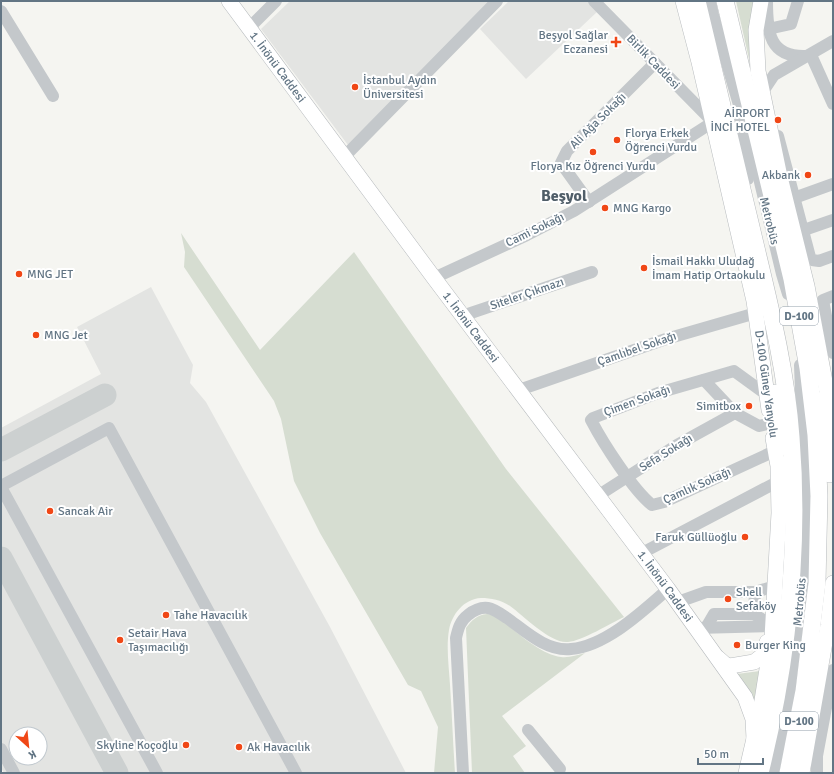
<svg xmlns="http://www.w3.org/2000/svg" width="834" height="774" font-family="Signika,sans-serif">
<style>
.built{fill:#e3e4e2;fill-rule:evenodd}
.green{fill:#d6ddd1}
.lines{fill:none;stroke-linecap:round;stroke-linejoin:round}
.taxiway{stroke:#ccd0d0;stroke-width:23}
.major-casing{stroke:#b7bbbe;stroke-width:16}
.highway-casing{stroke:#b6babd;stroke-width:18}
.minor{stroke:#c4c8cb;stroke-width:12}
.major{stroke:#fff;stroke-width:15}
.highway{stroke:#fff;stroke-width:17}
.poi-dot{fill:#f04716;stroke:#fff;stroke-width:1.5}
.labels{text-anchor:middle;dominant-baseline:central;stroke-width:4;stroke-linejoin:round;paint-order:stroke}
.shield{fill:#fff;stroke:#919ea9;stroke-width:1}
.shield-label{font-size:11px;font-weight:bold;fill:#627584}
.poi-label{font-size:12px;fill:#627584;stroke:#fff;text-anchor:start}
.street-label{font-size:12px;fill:#627584;stroke:#fff}
.district-label{font-size:16px;font-weight:bold;fill:#505e69;stroke:#fff}
</style>
<rect width="100%" height="100%" fill="#f5f5f1"/>
<g class="built">
<path d="M290,1H491L348,145L261,29Z"/>
<path d="M509,1H589L598,11L526,79L480,29Z"/>
<path d="M151,287L193,365L190,383L206,402L330,627L406,773H4L1,768V428L101,374L77,327ZM16,734H40V758H16Z"/>
</g>
<g class="green">
<path d="M736,1H754L749,59Z"/>
<path d="M181,233L260,350L354,252L506,469L624,617C611,623 582,641 568,642C551,644 524,616 510,606C501,600 491,598 481,598C464,599 452,614 449,630C446,647 449,667 450,685C452,714 453,744 455,773H434L438,727L421,691L408,685L320,533L294,481L281,419L274,401L184,267L185,252Z"/>
<path d="M487,614L496,615C513,629 539,654 561,657C569,658 577,655 585,653L502,716L526,746L513,756L525,773H472L466,628C472,620 477,615 487,614Z"/>
<path d="M760,671L756,702L737,674Z"/>
</g>
<g class="lines">
<g class="taxiway">
<path d="M1,450L105,395"/>
<path d="M1,558L117,773"/>
</g>
<g class="major-casing">
<g id="major">
<path id="s1" d="M229,1L434,278L668,589L745,697L753,719L754,739"/>
<path d="M683,1L699,62L754,301L769,410"/>
<path d="M761,1L756,30L758,71L780,177L807,286L830,408"/>
<path d="M718,658L726,665L730,666L754,662L763,655L767,642"/>
<path d="M746,773L760,713L772,638L779,513L778,466L773,438"/>
<path d="M802,773L828,625L833,583"/>
</g>
</g>
<g class="highway-casing">
<g id="highway">
<path d="M697,1C716,78 734,155 752,231C768,299 786,367 791,437C800,549 787,664 760,773"/>
<path d="M725,1L792,279L808,368L816,435L819,496L817,583L804,691L788,773"/>
<path d="M775,393L778,431L777,450"/>
<path d="M827,396L830,474"/>
</g>
</g>
<g class="minor">
<path d="M710,1L715,25"/>
<path d="M767,1C767,32 769,58 807,56"/>
<path d="M1,11L53,96"/>
<path d="M714,18L754,157L782,274L788,294"/>
<path d="M249,28L276,1"/>
<path d="M768,29L791,24L798,1"/>
<path d="M811,55L833,104"/>
<path d="M762,93L774,75L833,41"/>
<path d="M735,119L748,179"/>
<path d="M778,136L810,257L812,260L819,261L833,256"/>
<path d="M344,157L497,1"/>
<path d="M794,198L833,184"/>
<path d="M589,202L561,163L567,151L655,63"/>
<path d="M804,230L833,220"/>
<path d="M434,278L527,235L574,211L713,122L594,1"/>
<path d="M833,296L823,300L833,353"/>
<path d="M462,316L592,272"/>
<path d="M704,380L735,413L759,426L771,423"/>
<path d="M519,390L666,339L756,313"/>
<path d="M767,395L734,371L658,393L593,418L591,420C603,443 633,490 652,505L664,502L777,450"/>
<path d="M1,486L109,428L296,773"/>
<path d="M1,487L157,773"/>
<path d="M599,495L677,445L735,413"/>
<path d="M642,553L779,481"/>
<path d="M678,602L706,592H755"/>
<path d="M707,626L714,614H754"/>
<path d="M772,626L754,614L755,592L775,586"/>
<path d="M696,628L772,626"/>
<path d="M528,730L560,769"/>
<path d="M1,749L14,773"/>
<path d="M463,773L456,638C458,629 460,621 468,615C473,611 481,607 488,608C494,609 501,614 507,618C525,631 547,652 571,649C606,646 643,611 668,589"/>
<path d="M773,773L787,711L802,588L806,525L800,365"/>
<path d="M817,773V756L833,670"/>
</g>
<use href="#major" class="major"/>
<use href="#highway" class="highway"/>
</g>
<g class="poi-dot">
<path d="M614 36h4v4h4v4h-4v4h-4v-4h-4v-4h4z"/>
<circle cx="355" cy="87" r="4"/>
<circle cx="778" cy="120" r="4"/>
<circle cx="617" cy="140" r="4"/>
<circle cx="593" cy="152" r="4"/>
<circle cx="808" cy="175" r="4"/>
<circle cx="605" cy="208" r="4"/>
<circle cx="644" cy="268" r="4"/>
<circle cx="19" cy="274" r="4"/>
<circle cx="36" cy="335" r="4"/>
<circle cx="749" cy="406" r="4"/>
<circle cx="50" cy="511" r="4"/>
<circle cx="745" cy="537" r="4"/>
<circle cx="728" cy="599" r="4"/>
<circle cx="166" cy="615" r="4"/>
<circle cx="120" cy="640" r="4"/>
<circle cx="737" cy="645" r="4"/>
<circle cx="186" cy="745" r="4"/>
<circle cx="239" cy="747" r="4"/>
</g>
<g class="labels">
<g class="shield">
<rect x="780" y="307" width="38" height="18" rx="3"/>
<rect x="780" y="712" width="38" height="18" rx="3"/>
</g>
<g class="shield-label">
<text x="799" y="316">D-100</text>
<text x="799" y="721">D-100</text>
</g>
<g class="poi-label">
<text x="608" y="35" text-anchor="end">Beşyol Sağlar<tspan x="608" dy="14">Eczanesi</tspan></text>
<text x="363" y="80">İstanbul Aydın<tspan x="363" dy="14">Üniversitesi</tspan></text>
<text x="770" y="113" text-anchor="end">AİRPORT<tspan x="770" dy="14">İNCİ HOTEL</tspan></text>
<text x="625" y="133">Florya Erkek<tspan x="625" dy="14">Öğrenci Yurdu</tspan></text>
<text x="593" y="166" text-anchor="middle">Florya Kız Öğrenci Yurdu</text>
<text x="800" y="175" text-anchor="end">Akbank</text>
<text x="613" y="208">MNG Kargo</text>
<text x="652" y="261">İsmail Hakkı Uludağ<tspan x="652" dy="14">İmam Hatip Ortaokulu</tspan></text>
<text x="27" y="274">MNG JET</text>
<text x="44" y="335">MNG Jet</text>
<text x="741" y="406" text-anchor="end">Simitbox</text>
<text x="58" y="511">Sancak Air</text>
<text x="737" y="537" text-anchor="end">Faruk Güllüoğlu</text>
<text x="736" y="592">Shell<tspan x="736" dy="14">Sefaköy</tspan></text>
<text x="174" y="615">Tahe Havacılık</text>
<text x="128" y="633">Setair Hava<tspan x="128" dy="14">Taşımacılığı</tspan></text>
<text x="745" y="645">Burger King</text>
<text x="178" y="745" text-anchor="end">Skyline Koçoğlu</text>
<text x="247" y="747">Ak Havacılık</text>
</g>
<g class="street-label">
<text transform="translate(653 62) rotate(46)">Birlik Caddesi</text>
<text stroke="none"><textPath href="#s1" startOffset="82">1. İnönü Caddesi</textPath></text>
<text transform="translate(598 121) rotate(-45)">Ali Ağa Sokağı</text>
<text transform="translate(769 221) rotate(76)">Metrobüs</text>
<text transform="translate(535 230) rotate(-26)">Cami Sokağı</text>
<text transform="translate(527 294) rotate(-19)">Siteler Çıkmazı</text>
<text stroke="none"><textPath href="#s1" startOffset="406">1. İnönü Caddesi</textPath></text>
<text transform="translate(637 349) rotate(-19)">Çamlıbel Sokağı</text>
<text transform="translate(766 384) rotate(82)">D-100 Güney Yanyolu</text>
<text transform="translate(637 401) rotate(-20)">Çimen Sokağı</text>
<text transform="translate(666 453) rotate(-32)">Sefa Sokağı</text>
<text transform="translate(697 486) rotate(-24)">Çamlık Sokağı</text>
<text stroke="none"><textPath href="#s1" startOffset="730">1. İnönü Caddesi</textPath></text>
<text transform="translate(800 602) rotate(-85)">Metrobüs</text>
</g>
<g class="district-label">
<text x="564" y="196">Beşyol</text>
</g>
</g>
<rect width="834" height="774" fill="none" stroke="#627584" stroke-width="4"/>
<g transform="translate(28 746) rotate(153)"><circle r="19" fill="#ffffff" stroke="#c0c8ce"/>
<path d="M0-3L7 15L0 10L-7 15Z" fill="#f04716"/>
<text y="-6" font-size="11" font-weight="bold" text-anchor="middle" fill="#627584">K</text>
</g>
<path d="M698 758v6h65v-6" fill="none" stroke="#627584" stroke-width="2"/>
<text x="704" y="758" font-size="12" fill="#627584" stroke="#ffffff" stroke-width="3" paint-order="stroke">50 m</text>
</svg>
